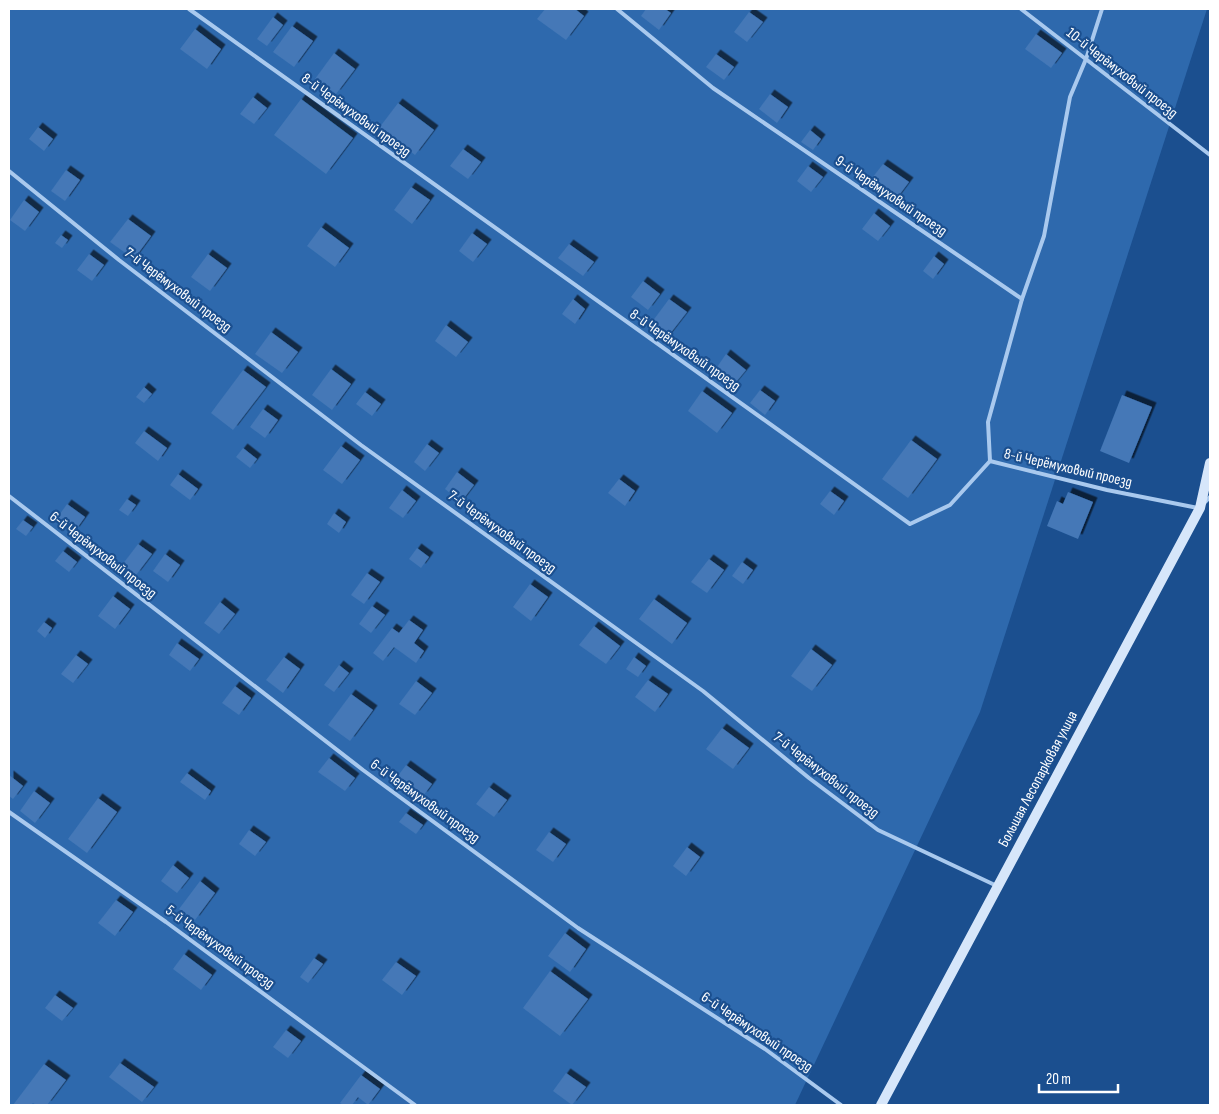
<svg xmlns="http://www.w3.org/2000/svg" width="1219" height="1114" font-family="'Sofia Sans Condensed',sans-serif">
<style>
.green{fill:#2e69ad}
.building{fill:#4478b7;filter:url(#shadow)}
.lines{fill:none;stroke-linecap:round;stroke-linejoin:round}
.lane{stroke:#a9c9ee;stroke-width:4}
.secondary{stroke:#d6e6fa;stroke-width:10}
.labels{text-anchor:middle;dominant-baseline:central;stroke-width:4.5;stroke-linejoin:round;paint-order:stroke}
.street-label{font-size:15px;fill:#fff;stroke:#1b4f8f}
</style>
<defs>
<filter id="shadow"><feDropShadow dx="4.5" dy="-4.5" stdDeviation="0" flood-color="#0009"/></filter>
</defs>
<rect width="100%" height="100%" fill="#1b4f8f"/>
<path class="green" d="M9,9H1207L980,712L795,1105H9Z"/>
<g class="building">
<path d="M545,9H575L584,16L566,40L537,19Z"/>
<path d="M646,9H665L671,13L659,30L641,16Z"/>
<path d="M749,12L763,22L747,42L734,32Z"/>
<path d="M273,17L283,25L267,46L257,39Z"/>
<path d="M292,26L313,41L294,67L273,52Z"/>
<path d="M195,29L221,49L207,69L180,49Z"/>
<path d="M1036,34L1062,53L1051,68L1025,49Z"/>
<path d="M334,53L355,69L336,94L315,79Z"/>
<path d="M716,54L734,67L724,80L706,67Z"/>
<path d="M770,94L788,107L777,123L759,109Z"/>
<path d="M253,97L267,108L254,124L240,114Z"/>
<path d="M301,99L353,138L326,174L274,135Z"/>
<path d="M398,103L434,130L415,155L379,128Z"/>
<path d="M38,127L53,139L44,151L29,139Z"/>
<path d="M810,130L821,139L813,150L801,142Z"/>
<path d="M463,149L481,162L468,179L450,166Z"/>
<path d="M883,164L909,182L894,202L868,183Z"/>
<path d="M808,166L823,177L811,192L797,181Z"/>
<path d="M66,170L80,180L65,201L51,191Z"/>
<path d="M411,187L430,200L412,224L394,210Z"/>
<path d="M24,200L39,212L25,231L10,220Z"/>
<path d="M874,213L890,226L878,241L862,229Z"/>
<path d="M128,219L151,236L134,259L110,242Z"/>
<path d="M321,227L349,248L335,267L307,246Z"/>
<path d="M472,233L487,244L473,262L459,251Z"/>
<path d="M61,235L68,240L62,248L55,243Z"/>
<path d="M569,244L594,262L583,276L558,258Z"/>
<path d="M89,254L104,265L92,281L77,270Z"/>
<path d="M208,254L227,268L210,291L191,277Z"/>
<path d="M934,256L944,264L933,279L923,271Z"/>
<path d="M643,281L660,294L648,310L631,297Z"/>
<path d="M573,299L585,309L575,324L562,314Z"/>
<path d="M669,299L687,312L666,339L649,326Z"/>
<path d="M446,325L468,342L456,357L435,341Z"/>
<path d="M271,332L298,352L282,373L255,354Z"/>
<path d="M726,354L746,370L732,387L713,373Z"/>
<path d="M331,369L351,384L332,410L312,395Z"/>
<path d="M243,370L266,387L233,430L211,413Z"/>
<path d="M144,387L152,394L144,403L136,397Z"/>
<path d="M760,390L775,401L765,415L750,403Z"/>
<path d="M702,391L732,413L717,433L688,411Z"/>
<path d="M365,392L381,404L372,416L356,404Z"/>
<path d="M1122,395L1152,407L1129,463L1100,451Z"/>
<path d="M263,409L278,420L265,438L250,427Z"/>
<path d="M144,431L167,448L158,461L135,443Z"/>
<path d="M911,440L937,459L908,498L882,479Z"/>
<path d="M427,444L439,453L425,471L414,462Z"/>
<path d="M341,446L360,460L342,484L323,470Z"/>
<path d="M243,448L257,459L250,468L236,457Z"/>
<path d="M457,472L474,485L461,502L445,489Z"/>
<path d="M178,474L198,489L190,500L170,485Z"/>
<path d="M619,479L635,491L625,506L608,493Z"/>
<path d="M402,490L416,501L403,518L389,508Z"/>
<path d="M830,491L844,501L834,515L820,504Z"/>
<path d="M1068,492L1093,502L1078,539L1047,526L1057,501L1063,504Z"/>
<path d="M127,499L136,505L128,516L119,510Z"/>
<path d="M67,504L85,517L75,531L57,518Z"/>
<path d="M334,513L346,522L339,533L327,524Z"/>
<path d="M23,520L33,527L26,536L16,529Z"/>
<path d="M138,544L152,554L136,575L122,565Z"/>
<path d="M417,548L429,557L421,568L409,559Z"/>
<path d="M63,551L77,562L69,572L55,561Z"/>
<path d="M165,554L180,565L168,582L153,571Z"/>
<path d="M709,559L724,570L707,593L691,582Z"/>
<path d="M742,562L753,570L743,584L732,576Z"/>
<path d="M367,573L380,582L364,604L351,595Z"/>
<path d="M530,584L548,597L531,621L513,607Z"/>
<path d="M113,596L130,609L115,629L98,616Z"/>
<path d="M654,599L687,623L672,644L639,619Z"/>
<path d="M220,602L235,614L219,634L204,623Z"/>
<path d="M372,606L385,615L371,633L359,624Z"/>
<path d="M409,620L423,630L414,643L424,651L416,663L394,647L383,661L373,653L392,628L399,633Z"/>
<path d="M44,622L52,628L45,638L37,631Z"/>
<path d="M594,626L620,646L606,664L579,645Z"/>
<path d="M177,643L199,659L190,671L169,655Z"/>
<path d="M811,649L832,665L812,691L791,676Z"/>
<path d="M76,655L88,664L73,683L61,674Z"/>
<path d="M284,657L300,669L283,693L266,680Z"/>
<path d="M634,657L646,666L638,677L626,669Z"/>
<path d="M339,665L349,673L334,692L324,685Z"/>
<path d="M648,680L668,694L655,712L635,697Z"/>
<path d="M416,681L432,693L415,715L399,704Z"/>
<path d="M235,686L251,698L239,715L222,703Z"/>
<path d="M351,694L373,710L350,741L328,725Z"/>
<path d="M722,728L749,748L733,769L706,749Z"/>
<path d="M329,758L355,778L345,791L318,772Z"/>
<path d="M406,765L432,784L423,796L397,777Z"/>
<path d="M187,773L211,791L205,800L180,782Z"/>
<path d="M9,775L23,786L13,799L9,796Z"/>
<path d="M489,787L507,800L494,817L476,804Z"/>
<path d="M34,791L50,803L35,823L20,811Z"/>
<path d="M98,798L117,812L87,853L68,839Z"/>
<path d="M406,813L423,825L416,834L399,822Z"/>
<path d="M249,830L266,842L255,856L239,844Z"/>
<path d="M549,832L566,844L553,862L536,850Z"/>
<path d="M687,847L700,857L686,876L673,866Z"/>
<path d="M173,865L189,878L177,893L161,881Z"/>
<path d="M200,881L215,893L195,920L179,909Z"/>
<path d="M116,900L133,912L115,936L98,923Z"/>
<path d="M565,933L586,949L570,972L548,956Z"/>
<path d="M184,954L212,975L201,990L173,969Z"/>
<path d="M314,958L323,964L308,983L300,977Z"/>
<path d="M396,962L416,976L402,995L382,980Z"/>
<path d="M550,971L588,999L560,1036L523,1008Z"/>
<path d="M55,995L73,1008L62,1021L45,1008Z"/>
<path d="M286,1030L301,1041L288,1058L273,1047Z"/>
<path d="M120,1063L154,1087L142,1102L109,1077Z"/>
<path d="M44,1064L66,1080L47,1105H36L33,1103L31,1105H13Z"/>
<path d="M566,1073L586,1087L572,1105L553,1091Z"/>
<path d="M361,1075L380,1089L368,1105L358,1097L352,1105H343L340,1103Z"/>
</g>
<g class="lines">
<g class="lane">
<path d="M189,9L910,524L950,505L990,461L1107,490L1198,508"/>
<path d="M617,9L713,88L1022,299L988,422L990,461"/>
<path d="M1021,9L1210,155"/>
<path d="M9,171L119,260L361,445L703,691L809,778L878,830L997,886"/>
<path d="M1022,299L1044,236L1070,97L1086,59L1102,9"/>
<path d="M9,496L363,770L578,928L765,1049L841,1105"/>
<path d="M1203,504L1210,497"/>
<path d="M9,812L166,922L415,1105"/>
</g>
<path class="secondary" d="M881,1105L1200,508L1210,463"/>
</g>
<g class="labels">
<g class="street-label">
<text transform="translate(1122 73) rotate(38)">10-й Черёмуховый проезд</text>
<text transform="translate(356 115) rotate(36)">8-й Черёмуховый проезд</text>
<text transform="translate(891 196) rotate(34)">9-й Черёмуховый проезд</text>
<text transform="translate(178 290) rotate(37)">7-й Черёмуховый проезд</text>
<text transform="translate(685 350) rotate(35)">8-й Черёмуховый проезд</text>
<text transform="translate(1068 468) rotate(13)">8-й Черёмуховый проезд</text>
<text transform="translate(502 532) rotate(36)">7-й Черёмуховый проезд</text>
<text transform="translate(103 555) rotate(38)">6-й Черёмуховый проезд</text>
<text transform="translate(826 775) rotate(38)">7-й Черёмуховый проезд</text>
<text transform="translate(1038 779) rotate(-62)">Большая Лесопарковая улица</text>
<text transform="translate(425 801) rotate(36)">6-й Черёмуховый проезд</text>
<text transform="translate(220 947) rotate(36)">5-й Черёмуховый проезд</text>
<text transform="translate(757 1032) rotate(34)">6-й Черёмуховый проезд</text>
</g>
</g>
<rect width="1219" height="1114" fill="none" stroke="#ffffff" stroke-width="20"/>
<path d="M1039 1084v8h79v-8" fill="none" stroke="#ffffff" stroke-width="2.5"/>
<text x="1046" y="1084" font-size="15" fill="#ffffff" stroke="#1b4f8f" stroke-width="4" paint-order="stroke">20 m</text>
</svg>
